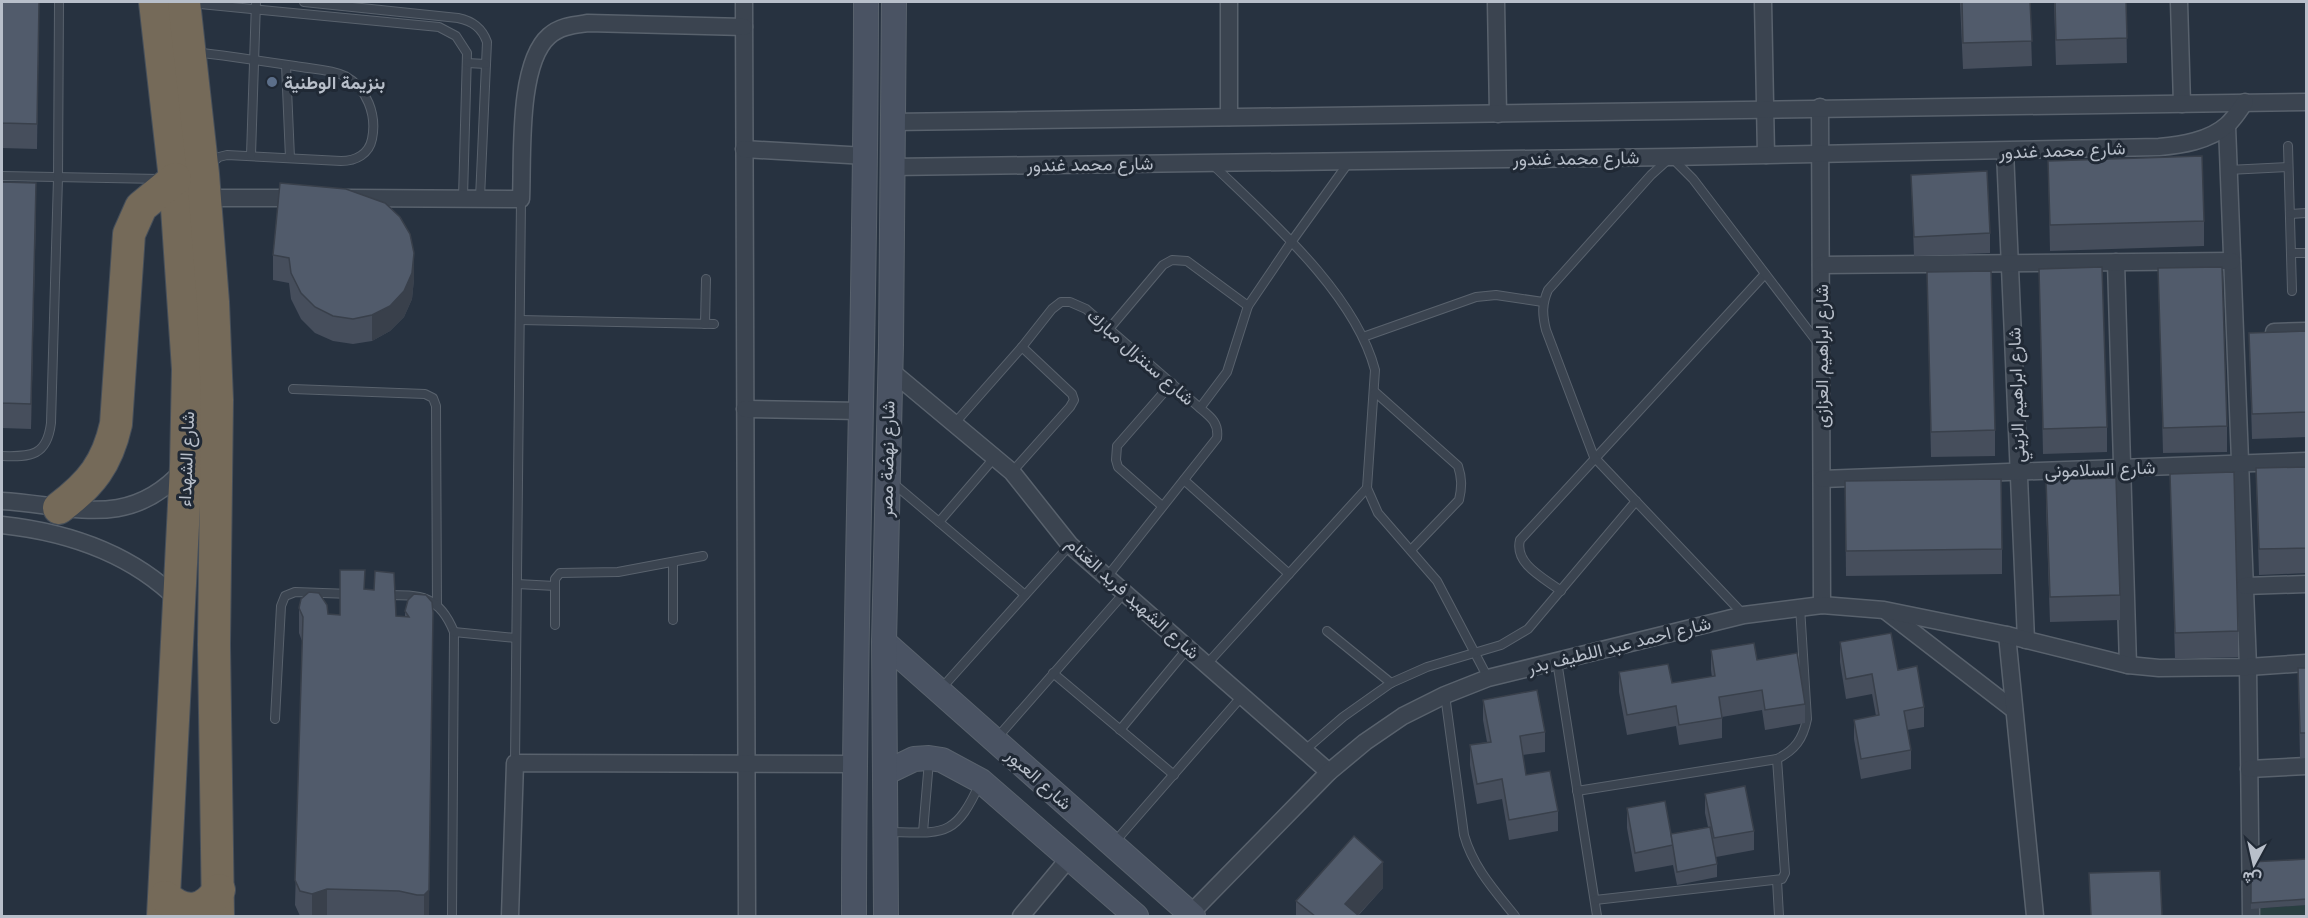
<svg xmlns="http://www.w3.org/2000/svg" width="2308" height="918" font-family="'PT Sans',Vazirmatn,sans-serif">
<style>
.green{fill:#293f41}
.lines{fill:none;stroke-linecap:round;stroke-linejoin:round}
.lane-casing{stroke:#59626d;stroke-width:10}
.street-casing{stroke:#59626d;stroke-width:19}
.secondary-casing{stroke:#59626d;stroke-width:26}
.highway-casing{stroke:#464f5a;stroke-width:34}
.lane{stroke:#3b4450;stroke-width:8}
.street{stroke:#3b4450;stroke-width:16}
.secondary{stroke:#4a5363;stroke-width:24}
.highway{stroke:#756a59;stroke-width:32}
.wall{fill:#464e5c}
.shaded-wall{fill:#39404b}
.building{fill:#515b6b;stroke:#39404b;stroke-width:1.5}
.service-dot{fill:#5c6f8a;stroke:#202935;stroke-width:2}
.labels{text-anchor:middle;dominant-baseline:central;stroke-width:6;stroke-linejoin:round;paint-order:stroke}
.poi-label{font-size:18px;font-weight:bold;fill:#b8bfca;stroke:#202935;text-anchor:start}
.street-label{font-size:18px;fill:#b8bfca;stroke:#202935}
</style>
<rect width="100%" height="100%" fill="#273240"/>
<path class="green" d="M2306,905V916H2252L2251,909Z"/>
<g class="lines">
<g class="lane-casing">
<g id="lane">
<path d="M304,2L458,18C473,21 482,28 487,42L480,198"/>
<path d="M190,3L439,27L456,36L467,53L463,197"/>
<path d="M195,52C228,56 262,61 295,66C311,69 330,69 345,76C367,88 377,115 372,139C369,154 356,161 341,161L227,155L219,157L210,164"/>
<path d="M467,63L486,64"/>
<path d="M286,65L290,158"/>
<path d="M2288,146L2292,291"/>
<path d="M251,155L256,2"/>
<path d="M1212,164C1268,218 1355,293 1375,370L1367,488L1378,513L1437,581L1488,678"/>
<path d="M2228,170L2288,167"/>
<path d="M2,176L160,179"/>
<path d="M2290,214L2306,213"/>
<path d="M2291,253H2306"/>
<path d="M520,320L714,324"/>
<path d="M705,324L706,279"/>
<path d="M1109,329L1163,265L1172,260L1187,261L1248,306"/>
<path d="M1363,337L1476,297L1496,295L1543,302"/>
<path d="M293,389L425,394L433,398L436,406L437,606"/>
<path d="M1375,392L1458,466C1462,478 1462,487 1459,500L1411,550"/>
<path d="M954,424L1022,347L1052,309L1061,302H1070L1086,309L1200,408L1227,372L1248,306L1292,241L1349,162"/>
<path d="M2,456C31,457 47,456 51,423L58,178L59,2"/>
<path d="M1012,472L1070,407L1074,400L1072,394L1022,347"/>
<path d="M1184,480L1289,574"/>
<path d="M893,483L1025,595"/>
<path d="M1162,506L1118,467L1116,460L1117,446L1172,383"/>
<path d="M939,522L995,457"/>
<path d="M673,562V620"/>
<path d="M1107,577L1217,438C1219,423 1211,417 1200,408"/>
<path d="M517,584L555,586"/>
<path d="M1561,591C1544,578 1514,564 1520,540L1765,274"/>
<path d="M385,595C421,595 439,595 454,632L452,916"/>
<path d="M1744,615L1594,457L1546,330C1542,314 1542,304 1548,290L1651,175L1671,157L1693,179L1818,343"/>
<path d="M555,625V579L560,573L618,572L703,556"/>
<path d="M1327,631L1391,683"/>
<path d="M454,632L516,638"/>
<path d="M1557,661L1597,916"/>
<path d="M1207,664L1367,488"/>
<path d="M1053,673L1174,775"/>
<path d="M940,690L1070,545"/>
<path d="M1445,695L1464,835C1473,867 1495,891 1515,916"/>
<path d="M275,719L281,606L285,596L295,592L351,594"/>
<path d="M1120,730L1188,648"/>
<path d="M996,739L1125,592"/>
<path d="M1305,750L1343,717L1391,683L1427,667L1501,645L1528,629L1636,501"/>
<path d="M515,763L521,199"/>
<path d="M1577,791L1777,759C1795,750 1803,739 1807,719L1800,607"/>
<path d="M889,832C944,833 955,838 980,783"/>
<path d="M923,832L929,761"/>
<path d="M1113,844L1243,695"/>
<path d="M1777,880L1779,916"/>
<path d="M1595,900L1782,879L1785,873L1777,759"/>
</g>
</g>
<g class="street-casing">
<g id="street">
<path d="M744,2L747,916"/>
<path d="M1496,2L1498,114"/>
<path d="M1763,2L1766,155"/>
<path d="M2179,2L2182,104"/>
<path d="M1820,107L1822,605"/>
<path d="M1229,117V2"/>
<path d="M892,122L2306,102"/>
<path d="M2227,126L2248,667L2251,916"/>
<path d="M744,149L866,156"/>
<path d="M2005,151L2026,640"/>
<path d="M891,167L1671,157L2159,147C2181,145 2209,141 2227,125C2234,119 2240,109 2245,102"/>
<path d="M205,198H300"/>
<path d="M347,198L521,199C523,158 517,64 549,36C560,26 574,25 588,23L744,27"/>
<path d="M2116,262L2128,665"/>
<path d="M1821,265L2232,261"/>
<path d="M2274,332L2306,331"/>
<path d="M890,370L1012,472L1070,545L1329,772"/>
<path d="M745,409L861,411"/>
<path d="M1822,479L2306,461"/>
<path d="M2,501C72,505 129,531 184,469"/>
<path d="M2,525C67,532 132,554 179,601"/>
<path d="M2245,586L2306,584"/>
<path d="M1887,612L2014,710"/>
<path d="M2007,635L2035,916"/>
<path d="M2249,769L2306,766"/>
<path d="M1190,914L1329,772L1365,742L1403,716L1445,695L1488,678L1744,615L1822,605L1884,610L2007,635L2128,665L2159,668L2248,667L2306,663"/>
<path d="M510,916L515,763L854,764"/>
<path d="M1021,916L1070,857"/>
</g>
</g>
<g class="secondary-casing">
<g id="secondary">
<path d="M884,642L1193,916"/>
<path d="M885,773L914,759L929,758L942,760L981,781L1136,916"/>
<path d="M854,916C854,611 866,307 866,2"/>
<path d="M886,916L884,642L891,345L894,2"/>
</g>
</g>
<g class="highway-casing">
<g id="highway">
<path d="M155,2L175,179L188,369L186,466L163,916"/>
<path d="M184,2L203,174L213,302L217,400L214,645L218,916"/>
<path d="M59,508C91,484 107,464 116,424L129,234L141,207L175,179"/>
<path d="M165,897C186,915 204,912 219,890"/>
</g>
</g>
<use href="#lane" class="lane"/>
<use href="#street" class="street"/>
<use href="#secondary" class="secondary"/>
<use href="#highway" class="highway"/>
</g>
<g class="wall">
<path d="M2,2H39L37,149L2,148Z"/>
<path d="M1960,2H2046L2030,3L2032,66L1963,69Z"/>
<path d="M2054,2H2126L2127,63L2056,65Z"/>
<path d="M2048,161L2204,221V246L2050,251Z"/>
<path d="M1911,175L1990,233V253L1914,256Z"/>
<path d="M2,182L36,209L31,429L2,428Z"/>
<path d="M273,255L414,279L412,299L404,317L390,331L372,341L353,344L333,341L315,333L301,319L291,299L289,283L273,280Z"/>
<path d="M2158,268L2227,426V452L2163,453Z"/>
<path d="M2039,269L2107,427V452L2043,454Z"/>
<path d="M1927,272L1995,430V456L1931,457Z"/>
<path d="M2307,331V437L2252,439L2249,333Z"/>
<path d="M2307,467V573L2259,575L2256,468Z"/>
<path d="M2170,474L2238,631V657L2175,659Z"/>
<path d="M2046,480L2120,595V620L2050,622L2046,506Z"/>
<path d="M1845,481L2002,549V574L1846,576Z"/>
<path d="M365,589L396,616L405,617V611L408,600L429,916H389L327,915L320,916H300L295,905L302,641L299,633V608L328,614L340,615Z"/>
<path d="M1840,642L1898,670L1924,707V727L1907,730L1911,750V769L1861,779L1854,739V720L1876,716L1872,694L1846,699L1840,662Z"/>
<path d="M1711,650L1757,660L1805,704V723L1765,730L1762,710L1722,717V738L1679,745L1676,726L1627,735L1619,692V672L1672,683L1712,677L1711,670Z"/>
<path d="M2298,668H2307V758H2300Z"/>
<path d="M1483,700L1545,732V752L1523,755L1526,775L1558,811V831L1509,840L1502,799L1477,804L1470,765V745L1487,742L1483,720Z"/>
<path d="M1705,794L1754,831V850L1716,857L1717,864V877L1677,885L1673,865L1635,872L1627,828V808L1671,834L1708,827L1705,813Z"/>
<path d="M2307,859V905L2251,909V862Z"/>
<path d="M1383,888L1358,916H1359H1296V901Z"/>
</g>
<g class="shaded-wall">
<path d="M36,183V209L31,429V404Z"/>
<path d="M414,253V279L412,299L404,317L390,331L372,341V315Z"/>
<path d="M433,639L429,916H424V895Z"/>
<path d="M1383,862V888L1357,916L1345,904Z"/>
<path d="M327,889V915L320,916H312V894Z"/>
</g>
<g class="building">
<path d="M2,2H39L37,124L2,123Z"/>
<path d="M1962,2H2030L2032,41L1963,43Z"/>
<path d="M2055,2H2126L2127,38L2056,40Z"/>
<path d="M2202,156L2204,221L2050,225L2048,161Z"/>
<path d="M1987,171L1990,233L1914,237L1911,175Z"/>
<path d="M2,182L36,183L31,404L2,403Z"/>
<path d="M280,183L346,189L385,203L400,217L410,234L414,253L412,273L404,291L390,306L372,315L353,319L333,316L315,307L301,293L291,273L289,258L273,255Z"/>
<path d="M2102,267L2107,427L2043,429L2039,269Z"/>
<path d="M2222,267L2227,426L2163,428L2158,268Z"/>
<path d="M1991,271L1995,430L1931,432L1927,272Z"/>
<path d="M2307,331V412L2252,414L2249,333Z"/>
<path d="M2307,467V548L2259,549L2256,468Z"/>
<path d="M2234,472L2238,631L2175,633L2170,474Z"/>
<path d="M2116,478L2120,595L2050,597L2046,480Z"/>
<path d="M2001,479L2002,549L1846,551L1845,481Z"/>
<path d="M340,570H365L364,589L374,590L375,571L394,573L396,616L409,617L405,611L408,600L414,594L426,595L432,602L433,613L429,890L424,895H417L399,891L327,889L312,894L300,891L295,880L303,617L299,608L301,599L309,592L319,593L327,605L328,614L340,615Z"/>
<path d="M1891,633L1898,670L1917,666L1924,707L1904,711L1911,750L1861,759L1854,720L1879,715L1872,674L1846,679L1840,642Z"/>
<path d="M1754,643L1757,660L1797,653L1805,704L1765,710L1762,690L1719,697L1722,718L1679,725L1676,706L1627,715L1619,672L1668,664L1672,683L1715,676L1711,650Z"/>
<path d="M2298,668H2307V733H2300Z"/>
<path d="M1537,690L1545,732L1520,736L1526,775L1550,771L1558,811L1509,820L1502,779L1477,784L1470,745L1491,742L1483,700Z"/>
<path d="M1745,786L1754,831L1714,838L1705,794Z"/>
<path d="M1665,801L1673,845L1635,853L1627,808Z"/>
<path d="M1710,827L1717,864L1677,872L1671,834Z"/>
<path d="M1354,836L1383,862L1345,904L1359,916H1315L1296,901Z"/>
<path d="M2307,859V899L2251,903V862Z"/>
<path d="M2160,871L2162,916H2091L2089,873Z"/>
</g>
<circle class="service-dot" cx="272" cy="82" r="6"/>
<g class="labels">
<g class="poi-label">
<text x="284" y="82">بنزيمة الوطنية</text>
</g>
<g class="street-label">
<text transform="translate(2062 150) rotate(-2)">شارع محمد غندور</text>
<text transform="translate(1576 158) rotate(-1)">شارع محمد غندور</text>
<text transform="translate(1090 164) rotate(-1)">شارع محمد غندور</text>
<text transform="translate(1821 356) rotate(-90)">شارع ابراهيم العزازى</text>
<text transform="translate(1141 357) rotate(41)">شارع سنترال مبارك</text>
<text transform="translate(2016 395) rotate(-92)">شارع ابراهيم الزيني</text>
<text transform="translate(186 459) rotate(-88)">شارع الشهداء</text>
<text transform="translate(887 459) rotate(-89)">شارع نهضة مصر</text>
<text transform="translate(2100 469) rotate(-2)">شارع السلامونى</text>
<text transform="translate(1133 598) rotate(42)">شارع الشهيد فريد الغنام</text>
<text transform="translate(1619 645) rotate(-14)">شارع احمد عبد اللطيف بدر</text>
<text transform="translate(1039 779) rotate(42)">شارع العبور</text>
</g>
</g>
<rect width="2308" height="918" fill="none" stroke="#b8bfca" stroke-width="6"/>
<g transform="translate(2254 864) rotate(188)" stroke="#202935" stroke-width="4.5" paint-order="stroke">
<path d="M0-4.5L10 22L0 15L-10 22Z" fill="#b8bfca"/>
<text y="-9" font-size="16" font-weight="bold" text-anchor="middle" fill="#b8bfca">ش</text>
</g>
</svg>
